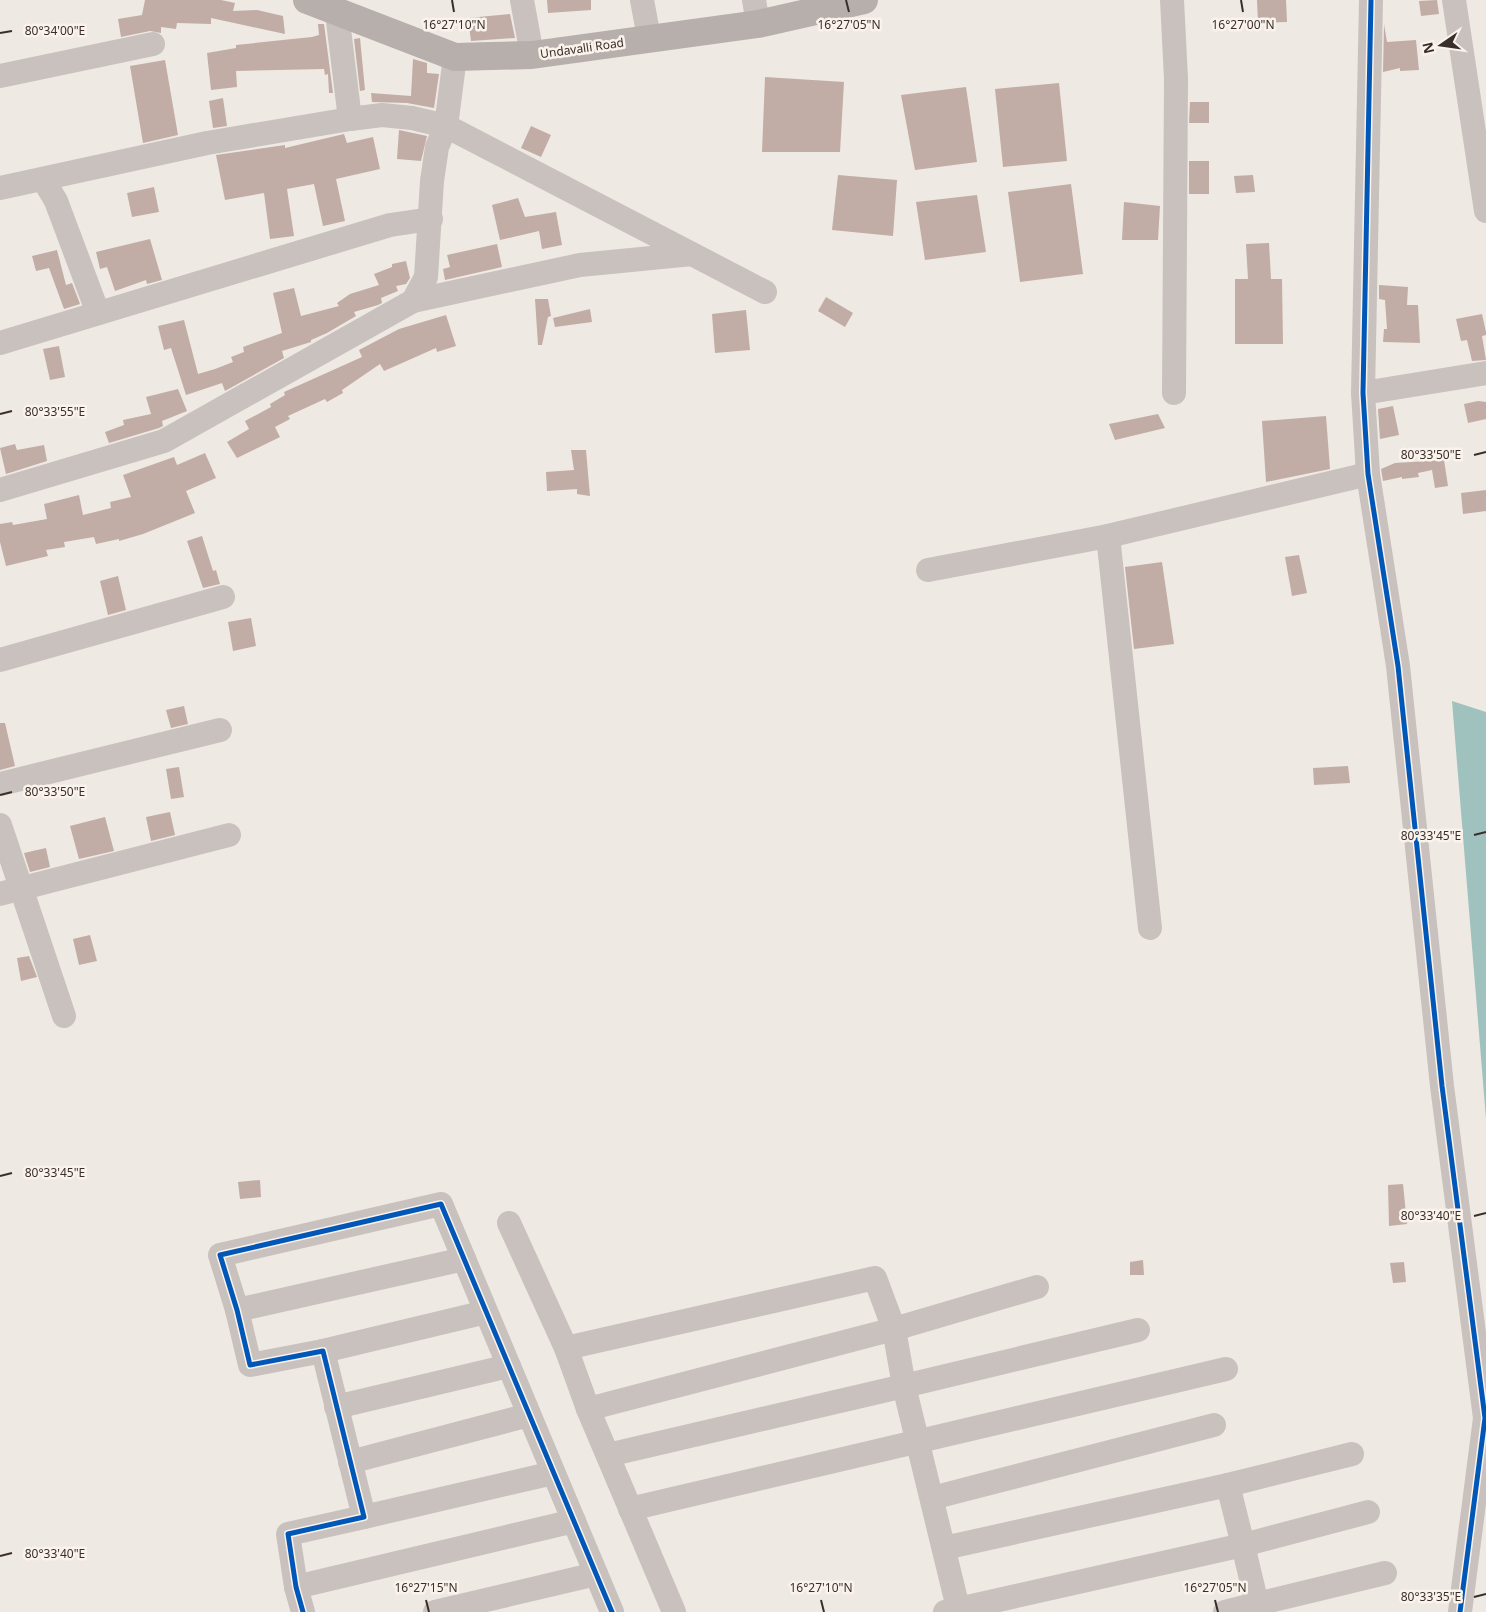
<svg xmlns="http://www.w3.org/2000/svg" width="1486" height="1612" font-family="'Noto Sans',sans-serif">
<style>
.water{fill:#a0c2be}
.building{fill:#c2aca6}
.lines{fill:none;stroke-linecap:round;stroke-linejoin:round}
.minor{stroke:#c8c1bd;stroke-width:24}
.major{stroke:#b7afac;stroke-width:28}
.cycleway-casing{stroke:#faf3ec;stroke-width:8}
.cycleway{stroke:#0057b8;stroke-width:5}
.ticks{fill:none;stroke:#3a2e2a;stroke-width:2}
.labels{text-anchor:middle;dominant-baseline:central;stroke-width:5;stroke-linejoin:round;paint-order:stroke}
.street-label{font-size:12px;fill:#3a2e2a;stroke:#faf3ec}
.ticks-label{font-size:12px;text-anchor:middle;fill:#3a2e2a;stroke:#faf3ec;stroke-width:5;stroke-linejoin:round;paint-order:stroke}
</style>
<rect width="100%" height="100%" fill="#efe9e4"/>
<path class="water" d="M1452,701L1486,712V1119Z"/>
<g class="building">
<path d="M145,0H221L235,3L233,11L257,10L283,16L285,34L211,18V24L177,23L176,29L161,27V33L150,31L121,37L118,19L142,15Z"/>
<path d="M547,0H591V10L548,13Z"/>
<path d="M1257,0H1286L1287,22L1258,23Z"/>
<path d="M1437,0L1439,14L1421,16L1419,1Z"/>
<path d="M510,14L515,38L471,41L468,18Z"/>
<path d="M318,24H324L333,93H329L328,74L325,75L324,69L236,71L237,87L211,90L207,53L236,48V45L312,37L319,35Z"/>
<path d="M1384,24L1387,42L1416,40L1419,70L1400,71V68L1383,72Z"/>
<path d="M360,38L365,90L360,91L354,39Z"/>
<path d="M413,59L427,63V73L439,74L434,108L407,103L372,102L371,93L411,96Z"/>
<path d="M165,60L178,135L143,143L130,66Z"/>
<path d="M765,77L844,82L840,152H762Z"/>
<path d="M1059,83L1067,161L1003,167L995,89Z"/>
<path d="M966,87L977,162L915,170L901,95Z"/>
<path d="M223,98L227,126L213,128L209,101Z"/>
<path d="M1190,102H1209V123H1189Z"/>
<path d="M531,126L551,135L541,157L521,148Z"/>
<path d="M399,130L427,136L421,161L397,159Z"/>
<path d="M344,134L347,143L373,137L380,169L336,179L345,221L323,226L314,184L287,189L294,236L270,239L264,193L225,200L216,155L285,145V148Z"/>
<rect x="1189" y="161" width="20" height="33"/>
<path d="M838,175L897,180L893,236L832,230Z"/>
<path d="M1253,175L1255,192L1236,193L1234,176Z"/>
<path d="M1071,184L1083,274L1020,282L1008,192Z"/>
<path d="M154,187L159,212L132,217L127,193Z"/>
<path d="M977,195L986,252L925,260L916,202Z"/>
<path d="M518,198L525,217L556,212L562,245L542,249L539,231L500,240L492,205Z"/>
<path d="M1124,202L1160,206L1158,240H1122Z"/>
<path d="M150,239L162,280L147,284L146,280L115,291L107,267L100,269L96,252Z"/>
<path d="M1269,243L1271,279H1282L1283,344H1235V279H1248L1246,244Z"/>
<path d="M497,244L502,267L445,280L443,269L450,267L447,255Z"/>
<path d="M57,250L66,285L72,283L80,304L64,309L49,268L36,271L32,256Z"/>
<path d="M406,261L410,278L406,284L396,286L398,291L381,298L382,303L378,305L354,312L356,316L327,333L311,340V342L282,351L284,358L225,391L222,383L186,395L171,348L164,350L158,326L184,320L198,374L215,369L233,362L231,357L244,352L243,347L282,333L273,293L294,288L301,316L339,306L337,303L350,294L379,285L374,274L392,267V264Z"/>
<path d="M1379,285L1408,287L1407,305H1418L1420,343L1383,342L1384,329H1387L1385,300L1379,299Z"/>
<path d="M826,297L853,313L845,327L818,311Z"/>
<path d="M535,299H548L551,316L548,317L542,345H538Z"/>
<path d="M590,309L592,322L555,327L553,318Z"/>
<path d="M746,310L750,350L715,353L712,314Z"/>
<path d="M1482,314L1486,332V335L1482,336L1486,360L1472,361L1467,340L1461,341L1456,319Z"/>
<path d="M446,315L456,346L437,352L436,348L384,371L380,364L342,390L343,393L327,402L325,399L288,416L290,419L275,427L280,437L237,458L227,442L249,429L245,421L271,407L270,404L285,395L284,392L362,357L359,350L399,329Z"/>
<path d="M59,346L65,377L50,380L43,349Z"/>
<path d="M178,389L187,411L162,421L163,426L159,428L109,443L105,432L124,425L123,420L151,414L146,397Z"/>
<path d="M1478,401L1486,402V419L1468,423L1464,404Z"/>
<path d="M1393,406L1399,435L1380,439L1378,409Z"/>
<path d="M1158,414L1165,428L1115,440L1109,424Z"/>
<path d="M1326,416L1330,469L1266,482L1262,421Z"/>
<path d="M15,444L17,450L44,445L47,461L6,474L0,448Z"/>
<path d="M571,450H586L590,496L577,494V489L547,491L546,472L574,470Z"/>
<path d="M205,453L216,478L186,491L195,513L143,534L119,541V539L96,544L94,537L64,542L65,547L46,550L48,556L6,566L0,542V524L12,522L13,525L47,519L44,504L79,495L83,515L111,508L110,502L131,497L123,475L174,457L177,465Z"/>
<path d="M1444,460L1448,486L1435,488L1432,470L1418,473L1419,477L1402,479V477L1383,481L1381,469L1395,463Z"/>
<path d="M1486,490V511L1463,514L1461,493Z"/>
<path d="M202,536L213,571L216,570L220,584L203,588L187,541Z"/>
<path d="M1299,555L1307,593L1292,596L1285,557Z"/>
<path d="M1162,562L1174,644L1134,649L1125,567Z"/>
<path d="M118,576L126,610L108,615L100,581Z"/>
<path d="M251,618L256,646L233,651L228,622Z"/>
<path d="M184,706L188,724L171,728L166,710Z"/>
<path d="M0,723H5L15,766L0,770Z"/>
<path d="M1348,766L1350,783L1314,785L1313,768Z"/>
<path d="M179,767L184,797L171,799L166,769Z"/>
<path d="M170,812L175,835L151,841L146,817Z"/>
<path d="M105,817L114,851L79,859L70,826Z"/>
<path d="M46,848L50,867L30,872L24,853Z"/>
<path d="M90,935L97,961L79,965L73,939Z"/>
<path d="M29,956L37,977L21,981L17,958Z"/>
<path d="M260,1180L261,1197L240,1199L238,1182Z"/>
<path d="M1403,1184L1407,1224L1389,1226L1388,1185Z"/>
<path d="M1143,1260L1144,1275H1130V1262Z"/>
<path d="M1404,1262L1406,1282L1393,1283L1390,1263Z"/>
</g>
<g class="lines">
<g class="minor">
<path d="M332,0L337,13L350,119"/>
<path d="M522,0L532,55"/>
<path d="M642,0L649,38"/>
<path d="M754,0L758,24"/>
<path d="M1172,0L1176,79L1174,393"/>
<path d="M1371,0L1363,393L1368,474L1398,666L1442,1086L1485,1418L1460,1612"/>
<path d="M1454,0L1486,211"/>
<path d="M0,76L153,44"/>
<path d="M43,179L56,201L98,313"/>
<path d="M0,188L207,143L350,119L382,115L412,118L446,126L765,292"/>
<path d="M413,301L580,265L692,254"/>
<path d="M0,343L390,225L431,219"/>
<path d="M1363,393L1486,373"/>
<path d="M0,490L164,441L413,301L426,277L432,181L437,147L446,126L455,57"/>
<path d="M1108,536L1150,928"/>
<path d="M928,570L1108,536L1368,474"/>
<path d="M0,660L223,597"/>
<path d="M0,784L220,730"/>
<path d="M0,825L64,1016"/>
<path d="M0,894L229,835"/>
<path d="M509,1223L566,1348L588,1409L674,1612"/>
<path d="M237,1310L464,1259"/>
<path d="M566,1348L875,1278L894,1329L1037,1287"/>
<path d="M323,1351L486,1312"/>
<path d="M336,1407L509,1366"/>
<path d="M588,1409L894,1329L904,1386L608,1455"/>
<path d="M1352,1454L1228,1485L1243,1545L1368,1512"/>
<path d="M350,1462L529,1415"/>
<path d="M932,1498L1214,1425"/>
<path d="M630,1509L1226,1369"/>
<path d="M364,1517L553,1473"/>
<path d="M944,1548L1228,1485"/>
<path d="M296,1587L574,1521"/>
<path d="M303,1612L296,1587L288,1534L364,1517L323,1351L250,1365L237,1310L220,1255L441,1204L612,1612"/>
<path d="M435,1612L596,1574"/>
<path d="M945,1612L1243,1545L1257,1604L1385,1573"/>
<path d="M959,1612L904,1386L1138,1330"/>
<path d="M1225,1612L1257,1604L1258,1612"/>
</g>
<path class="major" d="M307,0L455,57L532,55L758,24L864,0"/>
<g class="cycleway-casing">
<g id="cycleway">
<path d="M1371,0L1363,393L1368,474L1398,666L1442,1086L1485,1418L1460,1612"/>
<path d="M303,1612L296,1587L288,1534L364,1517L323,1351L250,1365L237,1310L220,1255L441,1204L612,1612"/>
</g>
</g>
<use href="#cycleway" class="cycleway"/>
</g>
<path class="ticks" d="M452,0L454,12M846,0L849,12M1241,0L1243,12M0,33L12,31M0,414L12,411M1474,455L1486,452M0,795L12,792M1474,835L1486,832M0,1176L12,1173M1474,1216L1486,1213M0,1556L12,1553M1474,1597L1486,1594M426,1600L429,1612M821,1600L824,1612M1215,1600L1218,1612"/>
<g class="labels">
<g class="street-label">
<text transform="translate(582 48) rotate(-8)">Undavalli Road</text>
</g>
</g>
<g class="ticks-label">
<text x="454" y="29">16°27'10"N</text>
<text x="849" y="29">16°27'05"N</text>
<text x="1243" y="29">16°27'00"N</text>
<text x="55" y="35">80°34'00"E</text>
<text x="55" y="416">80°33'55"E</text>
<text x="1431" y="459">80°33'50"E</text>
<text x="55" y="796">80°33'50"E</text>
<text x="1431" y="840">80°33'45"E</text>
<text x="55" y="1177">80°33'45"E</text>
<text x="1431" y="1220">80°33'40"E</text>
<text x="55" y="1558">80°33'40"E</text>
<text x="426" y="1592">16°27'15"N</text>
<text x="821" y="1592">16°27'10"N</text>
<text x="1215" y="1592">16°27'05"N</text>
<text x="1431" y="1601">80°33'35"E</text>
</g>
<g transform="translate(1441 45) rotate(257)" stroke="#faf3ec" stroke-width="4" paint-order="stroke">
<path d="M0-4L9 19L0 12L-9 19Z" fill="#3a2e2a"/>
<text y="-8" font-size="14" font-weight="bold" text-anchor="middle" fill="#3a2e2a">N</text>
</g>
</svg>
